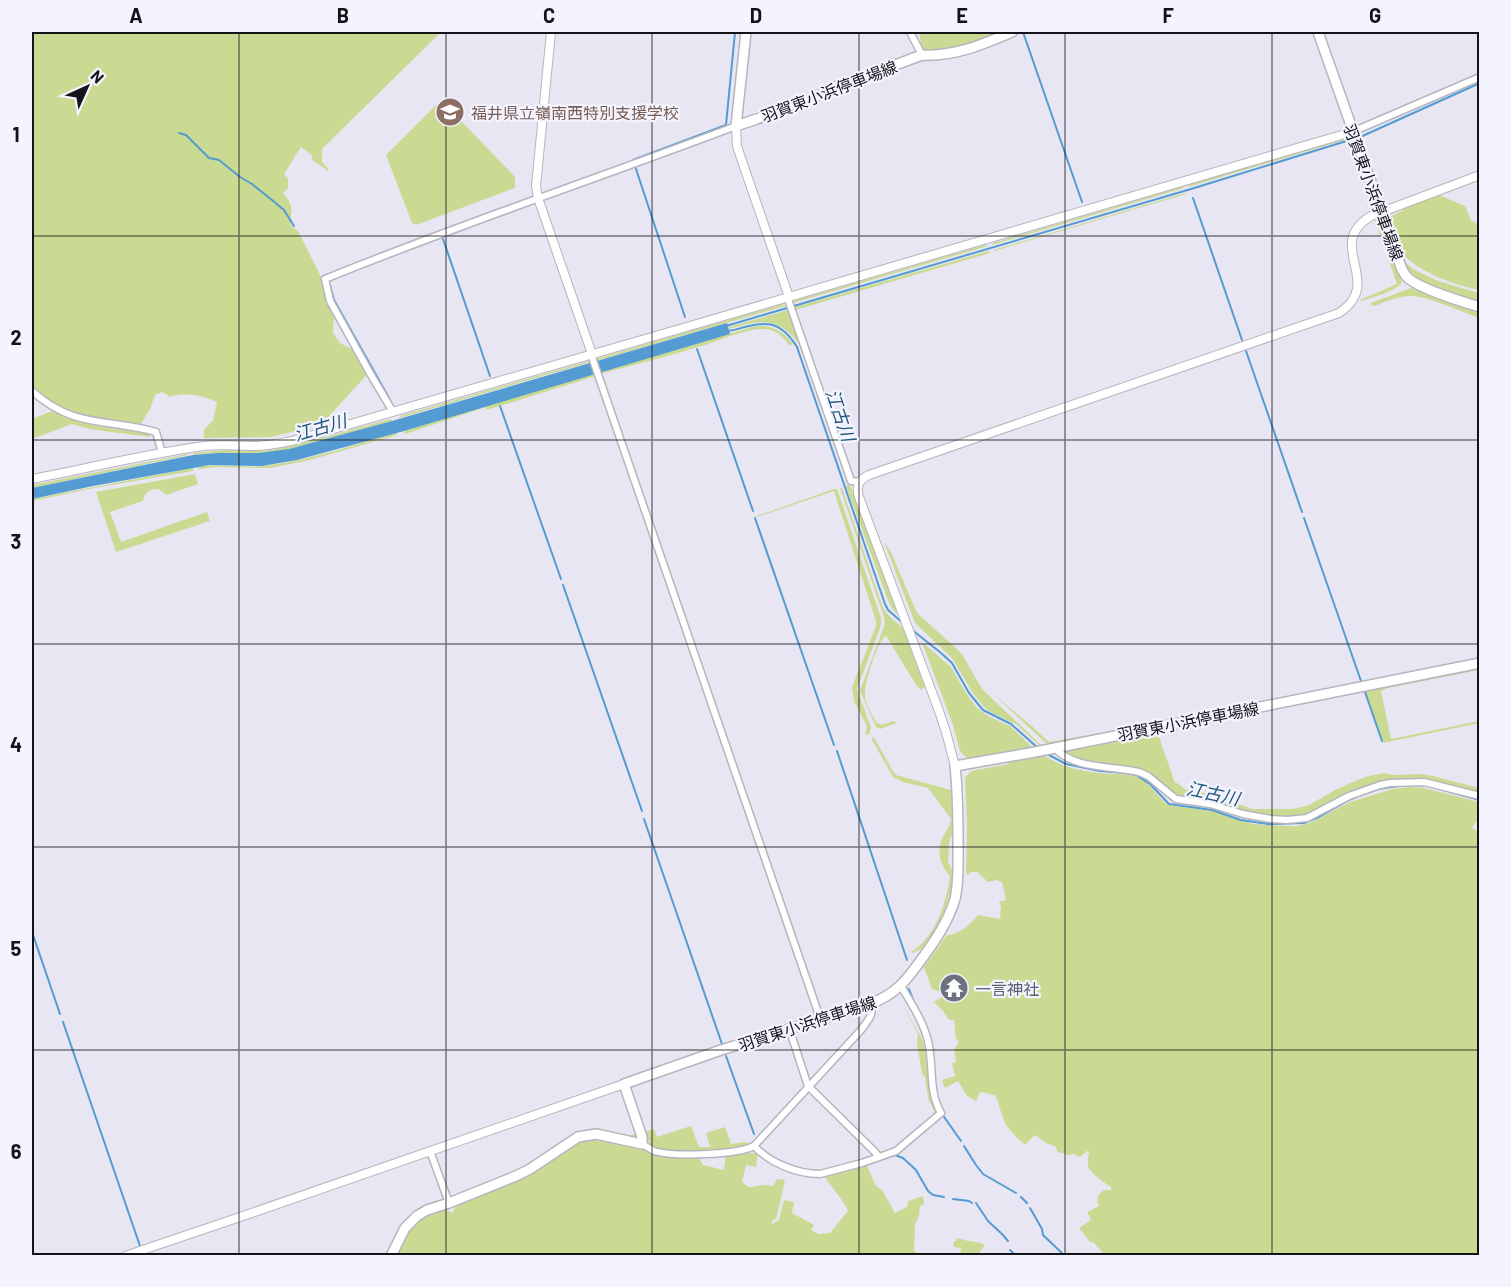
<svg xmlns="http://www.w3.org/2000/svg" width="1511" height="1287" font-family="Barlow,'Noto Sans JP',sans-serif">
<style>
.green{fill:#cbda92}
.water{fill:#549bd3}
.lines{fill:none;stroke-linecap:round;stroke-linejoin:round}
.stream{stroke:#549bd3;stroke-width:2}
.minor-casing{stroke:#b5b5bf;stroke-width:9}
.tertiary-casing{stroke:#b5b5bf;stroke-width:10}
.secondary-casing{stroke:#b5b5bf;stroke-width:12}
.minor{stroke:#fff;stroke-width:6}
.tertiary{stroke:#fff;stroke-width:8}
.secondary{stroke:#fff;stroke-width:9}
.grid{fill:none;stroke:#141418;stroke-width:1.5;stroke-opacity:0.55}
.labels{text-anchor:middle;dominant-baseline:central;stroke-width:4.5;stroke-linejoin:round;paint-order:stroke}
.street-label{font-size:16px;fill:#141418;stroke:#f4f4ff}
.education-label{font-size:16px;fill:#785e54;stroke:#f4f4ff;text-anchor:start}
.worship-label{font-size:16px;fill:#5b616d;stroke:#f4f4ff;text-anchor:start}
.water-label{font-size:18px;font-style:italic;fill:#24577e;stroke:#f4f4ff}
.neatline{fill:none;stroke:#141418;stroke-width:2}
.grid-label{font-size:20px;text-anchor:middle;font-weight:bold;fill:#141418}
</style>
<rect width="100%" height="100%" fill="#e7e6f2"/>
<g class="green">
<path d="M32,32H441L322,149V162L329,170L328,171L311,159L313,156L301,147L284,174L288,179V188L283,193C286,197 290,201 291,207C293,219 285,223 298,231L322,279L327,302L334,315L333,333L340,343L353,350L366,373L365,377L321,425L271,437L204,438V430L213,420L217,402C203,396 185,391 170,397L162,392L155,395L150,409L140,426L79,416L49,403L32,388Z"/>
<path d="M919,32H1006L968,47L926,52C918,46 922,40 919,32Z"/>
<path d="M441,100L515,177V188L416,225L412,223L386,155Z"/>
<path d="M1346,138L1348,139L1188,187L1189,185Z"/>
<path d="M1182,187L1184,188L992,245L993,243Z"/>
<path d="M1185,193L1186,194L994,251V250Z"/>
<path d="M1439,195L1465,206L1471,220L1479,225V290C1451,284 1421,273 1400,252C1394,245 1390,225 1391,216L1402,211L1404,208Z"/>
<path d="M1375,220L1380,221L1402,283C1392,293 1375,296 1362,301L1360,300L1397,284Z"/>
<path d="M985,245L988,246L793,303V301Z"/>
<path d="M989,251L990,253L795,310V307Z"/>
<path d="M1402,259L1413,269L1438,281L1479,293V304C1454,295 1414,286 1402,259Z"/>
<path d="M1411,288L1479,311V318C1463,312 1427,296 1411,296C1399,296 1385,302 1374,306L1371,305V303Z"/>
<path d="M783,304L785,306L596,361V359Z"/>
<path d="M788,310L799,340L797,342C778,315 757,321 729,329V327Z"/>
<path d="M760,326C774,326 784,332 793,344L790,346C783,337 776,329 764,329C746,328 716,342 698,347C665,357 633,365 600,374L599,372L752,327Z"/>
<path d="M589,361L591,362L399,418L400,416Z"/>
<path d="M594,373L596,376L487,410L486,407L405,434L404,431Z"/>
<path d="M52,411C83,426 115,429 149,433L150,437L89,429L72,424L32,439V419Z"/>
<path d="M391,419L392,421L289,449C280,451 270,453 260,453C238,455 215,452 193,455L194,453L227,450L259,451L273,450L307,442Z"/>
<path d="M396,432L397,435L310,460L270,468L218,467L199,469L197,467C221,463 246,469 271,465C312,459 356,445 396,432Z"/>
<path d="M188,454L189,455L32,488V485Z"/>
<path d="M193,468V471L94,488L32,501V499Z"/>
<path d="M195,474L198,484L166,495C157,484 145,489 143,501L110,512L121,542L207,512L210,521L116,552L96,492Z"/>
<path d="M849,485L851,487L899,614L894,611L889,603L846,486Z"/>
<path d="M840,488H842L883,608L890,617L905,630L925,687L921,690L916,685L887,637L885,636C877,644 864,684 865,695C865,704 872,714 876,722C881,727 887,723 894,721L897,723L880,729L876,727L860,691L885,624L884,617Z"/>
<path d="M834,489H837L881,618V623L880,628L857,689L871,728L869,734L865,735L867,726L854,701L852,687L876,626V621L834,491L757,517V516Z"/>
<path d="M884,542L890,550L917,613L958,650L963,656L982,689L1041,745L1040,746L1017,725L989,711L983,706L972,692L952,658L915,623Z"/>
<path d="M922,642L951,667L966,693L976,707L988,716L1010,726L1031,746L1027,749L969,760L960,751L953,725Z"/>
<path d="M1479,667V670L1388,688L1381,691L1391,739L1479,721V723L1383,743L1365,690Z"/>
<path d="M992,693L1034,728L1049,742L1152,724L1048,745Z"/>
<path d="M1155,732L1158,734L1175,783H1177L1186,790L1217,795L1238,804L1253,809H1293L1309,805L1337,789L1365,777L1383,773L1394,775L1420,774L1433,776L1479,788V794L1438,783L1390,781L1306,816L1286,818L1244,813L1214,802L1176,797L1149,775L1072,759L1061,750Z"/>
<path d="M873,737L875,739L892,770L896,775L951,790L953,831L949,843L948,862L953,872L950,893L944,912L933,933L921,949L913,953L911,952C936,937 946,903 950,876C941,866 937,854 941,841C944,833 950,827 951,819L928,788L903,782L893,777L871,738Z"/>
<path d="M1042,754C1059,766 1079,771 1100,773C1113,775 1128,772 1141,779C1152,785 1158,798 1168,805L1212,811L1253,824L1285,826H1298L1310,823L1350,802L1393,789L1409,787L1424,788L1479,802V818L1472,828L1480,832L1479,1255H1105L1093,1242H1090L1079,1228L1091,1220L1087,1212L1099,1206C1096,1198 1097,1195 1104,1190H1111V1187C1105,1183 1090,1173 1088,1166C1087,1162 1089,1156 1089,1151H1087L1080,1157L1074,1154L1068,1155L1058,1152L1055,1146L1048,1144L1035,1135L1025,1145C1017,1138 1007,1129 1003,1118C1000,1110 999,1103 995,1095L980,1092L976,1101L967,1096L958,1081L945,1088L942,1080L955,1076L952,1063L956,1062L954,1050L959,1042L956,1039L954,1020H949L943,1011L934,1002L947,994L952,995L961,990L957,983L953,980L945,984L946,988L945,992L943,993L932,989L924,967L946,936C962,932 968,927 978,915L1000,919L1001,907L999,902L1006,900L1002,882L996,880L988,882L977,872H971L968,875L966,872L967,824L965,778L971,771L1008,764L1011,761Z"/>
<path d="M900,1000L921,1037L924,1045L931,1096L935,1112L933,1115L934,1111L928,1098L925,1077L922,1073L917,1043L918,1034Z"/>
<path d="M691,1126L699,1147H710L706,1133L725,1127L731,1144L745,1142L750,1144C738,1152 668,1154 655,1148C649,1145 647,1138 645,1132L654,1129L657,1137Z"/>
<path d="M595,1128C609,1129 626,1138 638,1134V1136L634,1139L595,1132L531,1166L451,1199L450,1197C475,1187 502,1178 527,1165C552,1152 565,1131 595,1128Z"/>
<path d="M596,1137L641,1147L651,1153L659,1155L698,1156L703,1165L724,1170L726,1154L758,1153L756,1167L746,1165L742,1181C749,1191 754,1186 763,1185C765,1185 772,1186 773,1186L777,1179L785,1180L777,1216L775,1219L772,1221V1224L779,1220L784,1200L794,1202L792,1213L814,1225L811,1230L819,1234L830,1233L848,1211C843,1199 832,1188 825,1177L867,1166L876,1186L882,1190L895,1213L907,1207L908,1201L923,1196L924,1204L920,1206L919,1216L915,1224L914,1251L922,1255L394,1256L412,1224L431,1212L444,1209L453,1213L456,1203L578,1140Z"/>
<path d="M958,1238C967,1242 978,1241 985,1245L978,1255H960L961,1248L954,1247L953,1243Z"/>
</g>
<path class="water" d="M727,323L730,334L404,431L297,460L262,466L210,465L93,486L32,499V488L193,455L218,453H259L289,449L392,421Z"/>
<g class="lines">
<g class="stream">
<path d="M1023,32L1082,202"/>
<path d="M179,133L186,135L209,158L219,160L240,177L252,184L272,200L284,210L294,226"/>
<path d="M1358,138L1480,83"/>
<path d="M633,160L726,125L735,32"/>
<path d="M636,169L685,317"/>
<path d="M1193,198L1242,340"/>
<path d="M443,239L490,376"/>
<path d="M330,285L334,300L389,398"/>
<path d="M726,326L1191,189L1353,139"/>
<path d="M729,331C760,324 776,314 797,347L885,604L888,610L904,624"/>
<path d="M697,349L753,511"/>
<path d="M1246,351L1302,512"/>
<path d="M500,406L561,579"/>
<path d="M755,518L834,745"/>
<path d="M1304,518L1361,681"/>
<path d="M563,585L642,811"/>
<path d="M911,629L941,653L952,663L969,693L983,710L1011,724L1038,748"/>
<path d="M1365,692L1382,741"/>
<path d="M837,751L907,960"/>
<path d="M1045,753L1066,764L1100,771L1126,773L1136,775L1150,784L1169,804L1212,810L1241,820L1268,824L1304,823L1319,817L1349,800L1363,794L1379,789L1398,786"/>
<path d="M1450,792L1480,800"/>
<path d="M644,819L722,1044"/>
<path d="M32,932L60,1014"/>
<path d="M909,989L914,1002"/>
<path d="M63,1022L140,1246"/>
<path d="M726,1056L754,1134"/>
<path d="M942,1114L961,1141"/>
<path d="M964,1146L976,1165L983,1174L1016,1193"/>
<path d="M874,1162L895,1155L903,1158L916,1170L928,1191L933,1195L944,1197"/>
<path d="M1021,1197L1027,1203"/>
<path d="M953,1199L969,1201L972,1203"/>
<path d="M976,1203L988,1221L1002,1234L1008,1241"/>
<path d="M1030,1208L1042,1229L1043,1235L1065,1256"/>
<path d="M1010,1250L1016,1256"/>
</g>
<g class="minor-casing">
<g id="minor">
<path d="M910,32L922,55"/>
<path d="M1352,132L1480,77"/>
<path d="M789,297V302L851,481L859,482"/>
<path d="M592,354L593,360L820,1018"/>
<path d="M32,391C74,429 107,418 156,432L162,453"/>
<path d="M393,412L371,375L330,301L325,279C460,224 599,178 736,126"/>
<path d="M1055,748C1072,769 1114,766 1139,772L1148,776L1176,799L1210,804L1243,814L1271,819L1287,820L1307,818L1349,796L1380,785L1390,783L1424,782L1480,796"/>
<path d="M789,1028L808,1086L874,1151L879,1157"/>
<path d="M642,1144C646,1146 650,1149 654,1151C672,1157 737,1155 754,1146C770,1163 797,1174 820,1174L862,1163L896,1151L941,1113C928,1091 934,1065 928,1041C923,1021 911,1003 901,986"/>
<path d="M754,1146L861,1030C867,1021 875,1015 870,1004"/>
<path d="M430,1151L449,1203"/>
</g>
</g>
<g class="tertiary-casing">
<g id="tertiary">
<path d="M551,32L536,186L538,198L592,354"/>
<path d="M736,126L737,146L742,161L789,297"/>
<path d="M32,479C89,468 146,454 204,446C222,444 238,446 255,446C268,446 280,443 292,441L690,326L1352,132"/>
<path d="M955,766L946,732L939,711L859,497C856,487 858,480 869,475L1339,313C1386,282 1323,245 1371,216L1480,175"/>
<path d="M125,1256L240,1217L624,1084"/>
</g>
</g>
<g class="secondary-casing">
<g id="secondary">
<path d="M746,32L736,126C768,115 803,105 833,88L922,55C954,57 984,44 1012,32"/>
<path d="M1318,32L1401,267C1402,270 1404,273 1406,276C1416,288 1463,302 1480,307"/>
<path d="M391,1256L405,1228L417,1216L427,1210L449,1203L516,1176L530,1169L578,1137L596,1134L642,1144V1137L624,1084L721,1050L870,1004C896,994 906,981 921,960C935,941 948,922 955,899C959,882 958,862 958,844C958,818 958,792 955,766L1035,752L1480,663"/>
</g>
</g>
<use href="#minor" class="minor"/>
<use href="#tertiary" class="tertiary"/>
<use href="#secondary" class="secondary"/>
</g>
<path class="grid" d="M239,32V1256M446,32V1256M652,32V1256M859,32V1256M1065,32V1256M1272,32V1256M32,236H1480M32,440H1480M32,644H1480M32,847H1480M32,1050H1480"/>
<defs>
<g id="school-disc" transform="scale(1.5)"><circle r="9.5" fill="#8d6e63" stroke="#f4f4ff"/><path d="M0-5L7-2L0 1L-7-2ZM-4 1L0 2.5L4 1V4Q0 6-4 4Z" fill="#fff"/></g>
<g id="temple-disc" transform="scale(1.5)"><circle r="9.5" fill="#6b7280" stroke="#f4f4ff"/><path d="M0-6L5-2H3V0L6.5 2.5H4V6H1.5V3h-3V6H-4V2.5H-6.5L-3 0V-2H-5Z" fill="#fff"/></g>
</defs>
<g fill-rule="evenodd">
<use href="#school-disc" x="450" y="112"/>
<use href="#temple-disc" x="954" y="988"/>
</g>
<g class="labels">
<g class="street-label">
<text transform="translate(829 91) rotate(-21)">羽賀東小浜停車場線</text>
<text transform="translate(1374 192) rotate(70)">羽賀東小浜停車場線</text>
<text transform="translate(1188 721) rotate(-11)">羽賀東小浜停車場線</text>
<text transform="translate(807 1023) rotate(-18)">羽賀東小浜停車場線</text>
</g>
<g class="education-label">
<text x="471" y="112">福井県立嶺南西特別支援学校</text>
</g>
<g class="worship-label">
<text x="975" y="988">一言神社</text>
</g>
<g class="water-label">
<text transform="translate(841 415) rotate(71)">江古川</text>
<text transform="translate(320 427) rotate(-16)">江古川</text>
<text transform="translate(1213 793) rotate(12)">江古川</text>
</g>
</g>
<rect width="1511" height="1287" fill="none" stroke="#f4f4ff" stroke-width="66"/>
<g transform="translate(87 87) rotate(45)" stroke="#f4f4ff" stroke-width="4.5" paint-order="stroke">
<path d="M0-4.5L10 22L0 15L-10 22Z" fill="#141418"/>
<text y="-9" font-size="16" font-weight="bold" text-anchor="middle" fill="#141418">N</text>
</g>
<rect x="33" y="33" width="1445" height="1221" class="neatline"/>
<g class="grid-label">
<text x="136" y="23">A</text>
<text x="343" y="23">B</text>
<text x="549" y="23">C</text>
<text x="756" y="23">D</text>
<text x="962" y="23">E</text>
<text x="1168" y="23">F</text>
<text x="1375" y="23">G</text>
<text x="16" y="142">1</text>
<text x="16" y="345">2</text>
<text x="16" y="549">3</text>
<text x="16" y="752">4</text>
<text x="16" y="956">5</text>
<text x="16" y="1159">6</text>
</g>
</svg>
